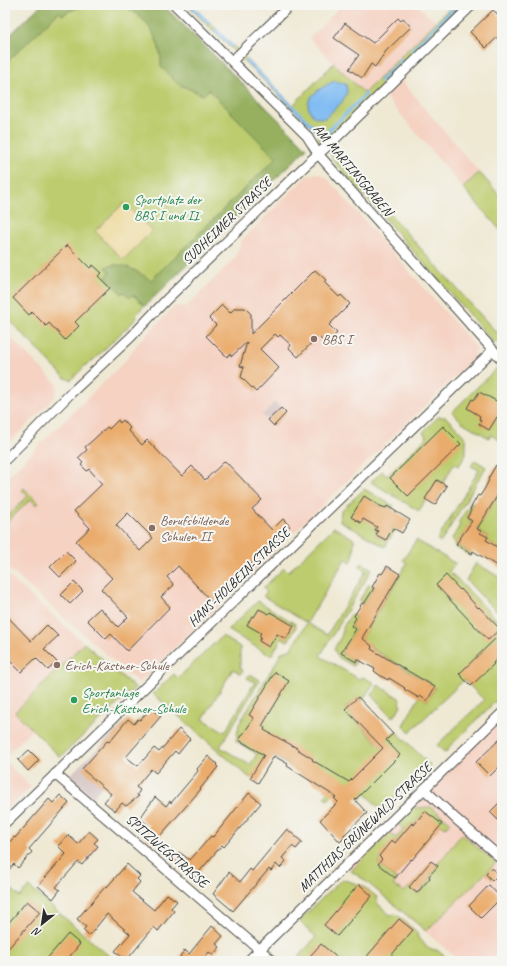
<svg xmlns="http://www.w3.org/2000/svg" width="507" height="966" font-family="Caveat,sans-serif">
<style>
.built{fill:#f5d2c2}
.industrial{fill:#d1bfbd}
.green{fill:#bdcc6e;stroke:#747c4c}
.forest{fill:#96b061;stroke:#606e46}
.sand{fill:#eeda9e;stroke:#8c8264}
.water{fill:#81bcf3;stroke:#56748f}
.lines{fill:none;stroke-linecap:round;stroke-linejoin:round}
.stream{stroke:#81bcf3;stroke-width:3}
.building{fill:#eaac6c;fill-rule:evenodd}
.street-casing{stroke:#484844;stroke-width:11}
.street{stroke:#fff;stroke-width:9}
.leisure-dot{fill:#2e9e5b;stroke:#f6f6f2;stroke-width:1.5}
.education-dot{fill:#8d6e63;stroke:#f6f6f2;stroke-width:1.5}
.labels{text-anchor:middle;dominant-baseline:central;stroke-width:4;stroke-linejoin:round;paint-order:stroke}
.street-label{font-size:14px;fill:#2b2b2b;stroke:#f6f6f2}
.leisure-label{font-size:14px;fill:#27864d;stroke:#f6f6f2;text-anchor:start}
.education-label{font-size:14px;fill:#785e54;stroke:#f6f6f2;text-anchor:start}
</style>
<rect width="100%" height="100%" fill="#f6f6f2"/>
<filter id="ink" filterUnits="userSpaceOnUse"><feTurbulence type="fractalNoise" baseFrequency=".025" numOctaves="2"/><feDisplacementMap in="SourceGraphic" scale="8" xChannelSelector="R" yChannelSelector="G"/><feConvolveMatrix kernelMatrix="1 2 1 2 8 2 1 2 1" color-interpolation-filters="sRGB"/></filter>
<filter id="wash" filterUnits="userSpaceOnUse"><feTurbulence type="fractalNoise" baseFrequency=".012" numOctaves="4" result="noise"/><feDisplacementMap in="SourceGraphic" scale="16" xChannelSelector="R" yChannelSelector="G"/><feGaussianBlur stdDeviation="0.9" result="paint"/><feColorMatrix in="noise" values="0 0 0 0 0 0 0 0 0 0 0 0 0 0 0 0 0 1.4 0 .05"/><feComposite in="paint" operator="in"/></filter>
<g filter="url(#wash)">
<rect width="100%" height="100%" fill="#efe9d4"/>
<g class="built">
<path d="M342,5H417L436,22L364,93L309,38Z"/>
<path d="M401,80L479,172L463,188L385,96Z"/>
<path d="M317,173L326,177L476,347L473,359L139,683L5,566V479L126,360L136,345L174,307L187,306L235,258L242,240L252,230L307,176Z"/>
<path d="M5,332L57,384L55,397L5,447Z"/>
<path d="M5,573L135,688L60,757L33,729L5,757Z"/>
<path d="M502,717V961H460L363,879L351,871L350,864Z"/>
<path d="M5,761L31,787L5,811Z"/>
</g>
<g class="industrial">
<path d="M275,402L286,413L274,426L262,415Z"/>
<path d="M128,719L145,734L93,797L73,780L72,773Z"/>
</g>
<g class="green">
<path d="M41,5H163L307,148L141,309L136,315L137,318L90,363L89,362L71,380L65,378L5,316V40Z"/>
<path d="M187,5H192L293,105L334,63L364,93L453,5H464L326,141L318,142L319,135Z"/>
<path d="M332,150L496,332L502,327V337L495,344L333,160L331,155Z"/>
<path d="M479,172L502,198V232L463,188Z"/>
<path d="M499,366L502,369V442L491,435L489,438L462,422L452,412Z"/>
<path d="M438,417H446L466,438V455L459,466L454,464L443,483L437,480L419,511L371,482L382,471L387,476L427,437L423,432Z"/>
<path d="M475,460L486,467L441,542L437,540L479,470L471,466Z"/>
<path d="M24,488L39,503L36,505L31,499L5,524V519L28,496L22,490Z"/>
<path d="M502,488V550L486,540L488,537L480,533L481,531L477,529Z"/>
<path d="M364,489L394,506L392,509L387,506L386,508L375,503L371,511L378,525L375,530L378,531L376,535L386,540L393,527L396,529L385,547L340,521L341,511Z"/>
<path d="M471,502L473,503L470,509L471,510L467,518L472,521L456,544L471,554L470,556L457,548L452,539L460,525L458,523Z"/>
<path d="M334,527L354,539L353,558L351,562L345,559L307,623L327,635L366,571L359,567L361,563L372,569L320,656L359,679L363,677L374,683L362,701L358,697L345,709L380,746L396,731L430,765L382,811L366,794L360,799L345,783L328,800L325,797L328,791L274,756L250,778L153,694L174,674L178,678L222,636L240,647V668L243,670L241,674L233,669L203,719L225,732L255,682L247,678L250,674L260,680L220,747L250,765L257,754L236,741L239,724L282,652L290,650L307,623L263,596L267,592L263,588L284,568L288,572Z"/>
<path d="M416,540L456,564L449,571L502,625V695L448,748L449,749L445,753L437,745L484,700L464,680L410,732L403,725L420,696L427,701L435,687L371,648L372,646L362,638L407,563L403,560Z"/>
<path d="M476,563L502,579V612L495,610L466,580Z"/>
<path d="M369,584L374,588L364,604L359,601Z"/>
<path d="M258,601L295,624L296,627L288,641L282,638L271,656L228,630Z"/>
<path d="M351,614L356,618L351,626L356,629L341,653L356,662L353,666L338,657L334,649L342,635V629Z"/>
<path d="M84,643L135,688L60,757L15,712Z"/>
<path d="M378,685L399,698L401,705L395,716H391L372,695Z"/>
<path d="M431,807L450,822L445,828L425,811L414,825L412,823L395,843L392,840L378,864L397,880L393,885L398,889L400,888L404,892L409,887L418,894L431,878L430,876L438,866L437,865L462,834L496,863L426,931L363,879L351,871L390,832L396,838L403,829L397,823L412,808Z"/>
<path d="M342,879L363,886L377,897V903L390,915L396,914L417,932L418,938L431,950H437L450,961H295L316,937L299,921Z"/>
<path d="M29,887L109,956L104,961H5V894L10,888L20,897Z"/>
</g>
<g class="forest">
<path d="M41,5H82L62,15L59,12L5,64V40Z"/>
<path d="M119,5H163L307,148L145,306L133,295L130,298L124,292L122,294L106,277L110,272L106,267C122,260 137,272 151,280L276,158L209,90L203,95L178,84L161,67C162,39 145,13 119,5Z"/>
</g>
<path class="sand" d="M124,203L152,231L123,260L95,231Z"/>
<path class="water" d="M334,81L346,84L347,92L342,102L325,118C319,118 314,118 311,113C300,98 323,87 334,81Z"/>
<g class="lines">
<g class="stream">
<path d="M190,5L209,23"/>
<path d="M216,30L232,46"/>
<path d="M412,50L457,5"/>
<path d="M247,61L318,132"/>
<path d="M380,81L402,60"/>
<path d="M325,134L366,94"/>
<path d="M499,335L502,332"/>
</g>
</g>
<g id="blocks">
<g class="building">
<path d="M493,10L502,18V33L486,48L470,32Z"/>
<path d="M398,18L401,21L403,18L411,27L386,51L375,67L371,64L362,78L349,69L359,55L334,38L345,23L373,43Z"/>
<path d="M67,245L90,268L93,265L102,273L98,276L110,288L75,322L79,326L65,340L49,323L46,326L32,312L29,315L13,298Z"/>
<path d="M315,270L326,280L324,282L339,297L341,295L350,304L329,325L337,333L326,344L318,336L298,357L289,348L291,345L280,335L278,337L275,334L260,349L279,368L256,392L241,377L244,367L240,366L247,342L232,356L229,354L227,357L206,336L216,325L209,318L222,305L230,313L235,308H245L251,314V334Z"/>
<path d="M479,392L489,397L502,404V420L497,417L489,430L479,424L481,421L479,419L480,416L467,408L472,399L474,400Z"/>
<path d="M281,408L286,413L274,426L268,420Z"/>
<path d="M118,420L120,423L123,420L130,428L128,430L142,445L147,440L182,476L192,466L205,480L225,461L262,500L252,509L272,530L283,519L290,526L212,602L178,566L167,577L174,585L161,597L170,607L127,651L111,634L106,639L87,620L100,608L118,627L128,617L101,589L112,578L76,541L90,528L74,511L102,484L89,469L87,471L81,465L83,463L78,458L87,450L85,447L93,440L107,427L109,429ZM128,513L153,538L140,551L116,525Z"/>
<path d="M443,426L461,444L408,496L390,478Z"/>
<path d="M496,465L502,468V488L477,529L481,531L480,533L488,537L486,540L502,550V569L473,551L472,554L456,544L472,521L467,518L471,510L470,509L478,495L480,496L485,488L489,480L488,479Z"/>
<path d="M437,480L447,486L435,505L425,499Z"/>
<path d="M364,496L380,506L386,508L387,506L410,520L402,533L393,528L386,540L376,535L378,531L375,530L377,527L363,519L361,523L351,517Z"/>
<path d="M66,551L76,561L60,577L50,567Z"/>
<path d="M387,566L400,574L362,638L372,646L371,649L435,687L427,701L420,696L419,698L404,689L405,688L389,678L388,680L381,676L374,671L375,669L357,659L356,662L341,653L356,629L351,626L356,618L354,616L362,603L364,604L374,588L372,587L380,573L382,574Z"/>
<path d="M446,575L460,590L461,589L478,608L479,607L500,629L488,640L436,585Z"/>
<path d="M74,582L83,591L70,604L61,595Z"/>
<path d="M259,609L269,614L270,612L294,626L286,639L277,634L269,647L259,641L261,638L259,636L261,633L247,625L252,616L254,617Z"/>
<path d="M5,614L31,641L47,625L58,636L44,649L57,662L48,670L36,658L21,672L5,656Z"/>
<path d="M496,638L502,644V654L493,663L494,664L471,686L459,674Z"/>
<path d="M275,672L289,681L262,726L265,728L264,730L297,748V749L313,759L312,760L349,782L383,748L345,709L358,697L393,734L386,740L400,755L355,800L367,813L344,835L345,837L340,842L320,820L338,802L334,798L336,797L306,778L287,766L288,764L274,756L258,783L250,778L264,755L239,740L254,718L249,715Z"/>
<path d="M151,708L161,716L126,757L138,766L154,748L159,752L179,729L190,739L178,754L175,751L156,773L151,769L136,787L140,790L137,795L139,796L126,806L122,803L115,811L104,802L111,794L82,769L107,741L109,742L128,719L134,724L138,719L140,720Z"/>
<path d="M502,737V764L490,776L476,762Z"/>
<path d="M29,750L39,760L28,771L18,760Z"/>
<path d="M208,756L217,764L216,765L218,767L200,789H201L153,844L142,834L149,826L140,818L155,797L166,806L170,801L171,803L198,771L197,769Z"/>
<path d="M249,793L261,803L224,847L222,845L194,878L172,860L179,852L190,860L211,836L213,837Z"/>
<path d="M60,795L69,803L29,849L32,852L18,868L14,864L5,874V847L14,837L15,838L49,799L53,803Z"/>
<path d="M502,800V824L490,812Z"/>
<path d="M425,811L442,824L412,860L411,859L395,878L378,864L382,859L379,856L392,840L395,843L412,823L414,825Z"/>
<path d="M287,829L302,842L296,849L292,846L282,858L286,861L280,868L276,864L271,871L269,869L233,911L213,894L229,872L240,882L250,869L252,871Z"/>
<path d="M89,831L98,839L94,843L98,846L82,865L78,862L56,887L60,890L53,899L38,886L66,854L58,846L68,835L78,844Z"/>
<path d="M431,861L438,866L429,876L430,878L417,893L409,887Z"/>
<path d="M127,864L140,876L137,879L140,882L132,892L154,910L167,894L177,901L171,908L174,911L158,931L154,927L126,961L115,951L130,934L107,914L89,936L83,930L86,927L77,919L106,886L107,887Z"/>
<path d="M492,868L498,875L492,881L486,874Z"/>
<path d="M359,884L372,896L337,936L324,925Z"/>
<path d="M489,885L501,898L481,918L469,906Z"/>
<path d="M27,901L40,912L5,952V927Z"/>
<path d="M399,919L413,930L395,951L386,961H363Z"/>
<path d="M212,926L223,936L216,944L220,947L213,955L209,952L202,961H182L183,960L180,956L185,950L189,954Z"/>
<path d="M68,934L80,944L66,961H45Z"/>
<path d="M321,944L341,961H316L310,956Z"/>
</g>
</g>
</g>
<g filter="url(#ink)">
<use href="#blocks" fill-opacity="0" stroke="#484844" stroke-width="1"/>
<g class="lines">
<g class="street-casing">
<g id="street">
<path d="M175,5L307,136L318,154L502,360"/>
<path d="M232,61L286,9L288,5"/>
<path d="M5,460L71,393L131,337L167,299L308,163L333,141L472,5"/>
<path d="M55,774L273,961"/>
<path d="M424,789L456,819L502,859"/>
<path d="M5,823L493,350"/>
<path d="M248,961L502,713"/>
</g>
</g>
<use href="#street" class="street"/>
</g>
</g>
<g class="leisure-dot">
<circle cx="126" cy="207" r="4"/>
<circle cx="74" cy="700" r="4"/>
</g>
<g class="education-dot">
<circle cx="314" cy="339" r="4"/>
<circle cx="152" cy="528" r="4"/>
<circle cx="57" cy="665" r="4"/>
</g>
<g class="labels">
<g class="street-label">
<text transform="translate(353 170) rotate(50)">AM MARTINSGRABEN</text>
<text transform="translate(227 221) rotate(-44)">SUDHEIMER STRASSE</text>
<text transform="translate(239 577) rotate(-44)">HANS-HOLBEIN-STRASSE</text>
<text transform="translate(365 827) rotate(-44)">MATTHIAS-GRÜNEWALD-STRASSE</text>
<text transform="translate(167 851) rotate(41)">SPITZWEGSTRASSE</text>
</g>
<g class="leisure-label">
<text x="134" y="199">Sportplatz der<tspan x="134" dy="16">BBS I und II</tspan></text>
<text x="82" y="692">Sportanlage<tspan x="82" dy="16">Erich-Kästner-Schule</tspan></text>
</g>
<g class="education-label">
<text x="322" y="339">BBS I</text>
<text x="160" y="520">Berufsbildende<tspan x="160" dy="16">Schulen II</tspan></text>
<text x="65" y="665">Erich-Kästner-Schule</text>
</g>
</g>
<rect width="507" height="966" fill="none" stroke="#f6f6f2" stroke-width="20"/>
<g transform="translate(42 924) rotate(210)" stroke="#f6f6f2" stroke-width="3" paint-order="stroke">
<path d="M0-3L7 15L0 10L-7 15Z" fill="#2b2b2b"/>
<text y="-6" font-size="11" font-weight="bold" text-anchor="middle" fill="#2b2b2b">N</text>
</g>
</svg>
